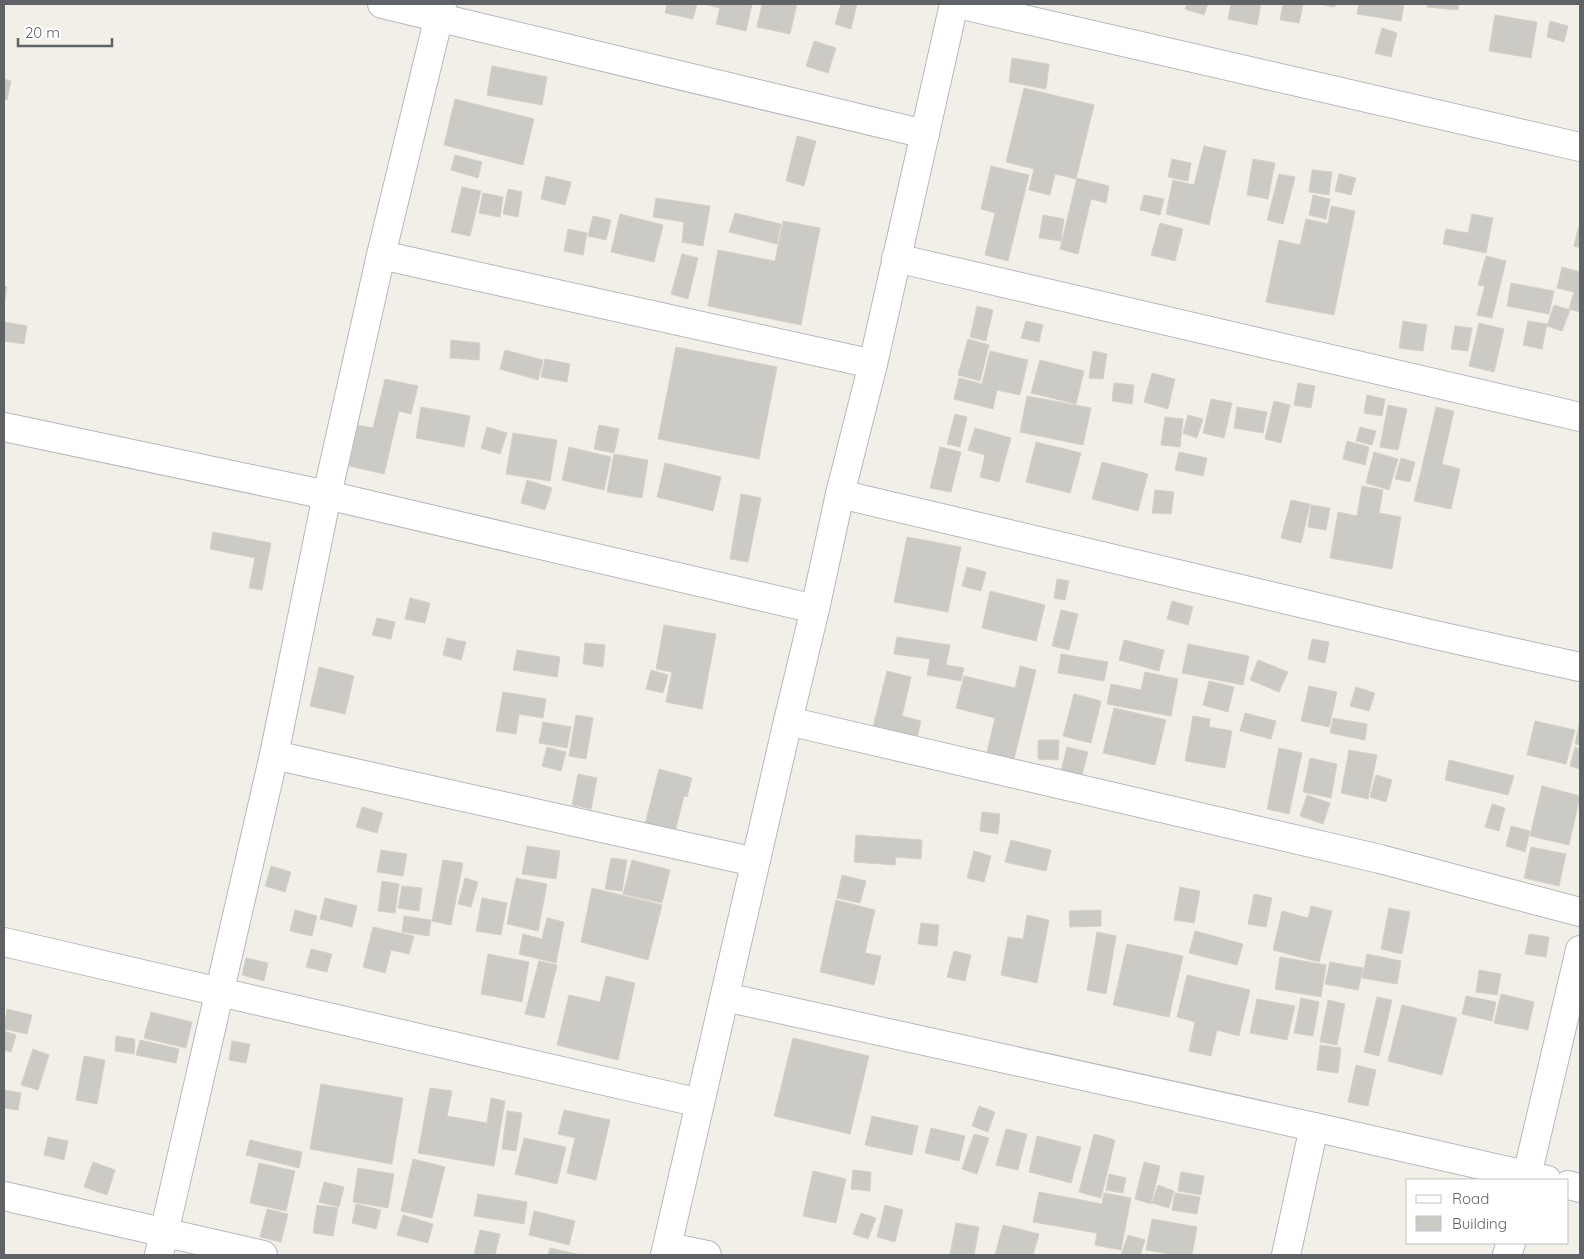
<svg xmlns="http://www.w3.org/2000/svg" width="1584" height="1259" font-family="Quicksand,sans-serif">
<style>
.building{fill:#cccac5;stroke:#d6d1c6}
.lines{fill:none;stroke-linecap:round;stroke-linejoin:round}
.street-casing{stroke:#b5b8bc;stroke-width:30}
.street{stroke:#fff;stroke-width:28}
</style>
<rect width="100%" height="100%" fill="#f1efe8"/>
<g class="building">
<path d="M667,4H697L693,19L665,13Z"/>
<path d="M703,4H752L746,31L716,24L720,8Z"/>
<path d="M762,4H797L790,34L757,27Z"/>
<path d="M841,4H857L851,29L835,24Z"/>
<path d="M1187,4H1208L1204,15L1185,9Z"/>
<path d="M1231,4H1261L1257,25L1228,19Z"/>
<path d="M1283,4H1303L1299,23L1280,20Z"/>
<path d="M1319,4H1335V7Z"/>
<path d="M1359,4H1404L1401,21L1357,14Z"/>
<path d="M1428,4H1459L1458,10L1427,7Z"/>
<path d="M1495,15L1537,22L1531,58L1489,51Z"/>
<path d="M1550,21L1568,26L1564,42L1547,37Z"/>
<path d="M1382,28L1397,33L1391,57L1375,53Z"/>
<path d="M814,41L836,48L828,73L806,66Z"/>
<path d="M1012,58L1049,64L1046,89L1009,82Z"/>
<path d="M492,66L547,77L542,105L487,95Z"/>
<path d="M4,79L11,81L7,100H4Z"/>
<path d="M1024,88L1094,105L1076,179L1055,174L1050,195L1029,190L1034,169L1006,162Z"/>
<path d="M455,99L534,119L523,165L444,145Z"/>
<path d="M797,136L816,141L804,186L786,181Z"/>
<path d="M1204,146L1226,151L1209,225L1166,214L1173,180L1194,185Z"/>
<path d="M455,155L482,162L478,178L451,170Z"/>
<path d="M1172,159L1191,163L1188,181L1168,177Z"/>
<path d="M1253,159L1275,163L1268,199L1247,195Z"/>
<path d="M991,166L1029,175L1008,261L985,255L995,213L981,209Z"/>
<path d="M1312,170L1332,172L1329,195L1309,192Z"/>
<path d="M1279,174L1295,177L1283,224L1267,220Z"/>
<path d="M1339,174L1356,178L1351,195L1335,191Z"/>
<path d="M546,176L571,182L565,205L541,199Z"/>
<path d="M1077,178L1109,186L1106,203L1091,199L1078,254L1060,249Z"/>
<path d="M462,187L481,191L470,236L451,232Z"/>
<path d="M508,189L522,192L518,217L503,214Z"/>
<path d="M483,193L503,197L500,217L479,213Z"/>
<path d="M1144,195L1164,199L1160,215L1140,210Z"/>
<path d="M1313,195L1330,199L1326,219L1309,215Z"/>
<path d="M656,198L710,206L703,246L682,242L684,222L653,217Z"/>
<path d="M1331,206L1355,211L1334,315L1266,302L1279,240L1300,245L1306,219L1328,224Z"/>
<path d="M735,213L781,224L777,244L729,232Z"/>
<path d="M620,214L663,225L654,262L611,252Z"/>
<path d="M1472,214L1493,218L1486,253L1443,244L1446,229L1468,233Z"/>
<path d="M1043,215L1064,219L1061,241L1039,238Z"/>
<path d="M593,216L611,220L606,240L588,236Z"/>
<path d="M783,221L820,228L801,325L708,306L718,250L775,261Z"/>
<path d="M1160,223L1183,229L1175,261L1151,255Z"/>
<path d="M1578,228H1580V248L1574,246Z"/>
<path d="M568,229L587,233L583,255L564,251Z"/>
<path d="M682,254L698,258L688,299L671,294Z"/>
<path d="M1486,256L1506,261L1492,318L1477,315L1485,286L1478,285Z"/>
<path d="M1562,267L1580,272V312L1569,309L1574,292L1557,288Z"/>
<path d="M1511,283L1554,291L1549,314L1507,306Z"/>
<path d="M4,286L7,287L4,304Z"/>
<path d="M1554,305L1570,310L1562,331L1547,326Z"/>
<path d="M977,306L993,310L986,341L970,337Z"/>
<path d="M1026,321L1043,325L1039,342L1021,338Z"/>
<path d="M1403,321L1427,325L1423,351L1399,348Z"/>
<path d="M1528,321L1547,324L1542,349L1523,345Z"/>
<path d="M4,322L27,326L24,344L4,341Z"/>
<path d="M1479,323L1504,329L1494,372L1469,366Z"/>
<path d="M1455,326L1472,328L1468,351L1451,349Z"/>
<path d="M968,339L989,345L980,381L958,375Z"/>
<path d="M451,340L480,343L479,360L450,358Z"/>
<path d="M676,347L777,367L759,459L658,439Z"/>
<path d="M505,350L543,360L538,380L500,369Z"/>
<path d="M990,351L1028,360L1020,395L997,390L993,409L954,399L959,378L982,384Z"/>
<path d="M1093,351L1107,354L1103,379L1089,378Z"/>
<path d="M545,359L570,364L567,382L541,377Z"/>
<path d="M1040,360L1084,371L1076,404L1031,393Z"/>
<path d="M1152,373L1175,379L1168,409L1144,402Z"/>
<path d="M385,379L418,386L411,414L399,411L384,474L349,466L358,425L373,428Z"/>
<path d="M1114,383L1134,385L1132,404L1112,401Z"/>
<path d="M1298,383L1315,386L1311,408L1294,405Z"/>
<path d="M1367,395L1385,399L1382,416L1364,413Z"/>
<path d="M1027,396L1091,408L1083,445L1020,432Z"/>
<path d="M1211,399L1232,403L1224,438L1203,433Z"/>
<path d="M1274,401L1290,405L1281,443L1265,439Z"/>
<path d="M1388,405L1407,409L1398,450L1380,447Z"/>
<path d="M421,407L470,416L464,447L416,438Z"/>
<path d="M1237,407L1267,412L1263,433L1234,428Z"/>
<path d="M1436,407L1454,411L1442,464L1460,469L1451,509L1414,501Z"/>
<path d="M955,414L967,417L960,447L947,444Z"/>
<path d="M1188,415L1203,419L1197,438L1183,433Z"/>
<path d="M1165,417L1183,419L1180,447L1161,445Z"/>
<path d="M599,425L619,429L614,453L594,449Z"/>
<path d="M487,427L507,433L500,454L481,448Z"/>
<path d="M1360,427L1376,431L1372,445L1356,441Z"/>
<path d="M975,428L1011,438L999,482L980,477L985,455L968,450Z"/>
<path d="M513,433L557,440L550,481L506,474Z"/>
<path d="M1347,441L1369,447L1365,465L1343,459Z"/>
<path d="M1036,442L1081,453L1070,493L1026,482Z"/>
<path d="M569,447L611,457L604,490L562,480Z"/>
<path d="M940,447L961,452L951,492L930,488Z"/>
<path d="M1179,452L1207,458L1203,476L1175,470Z"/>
<path d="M1374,452L1398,459L1389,490L1366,483Z"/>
<path d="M614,454L648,460L642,498L607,492Z"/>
<path d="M1401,458L1415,462L1410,482L1395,479Z"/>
<path d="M1102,462L1148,474L1138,511L1092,499Z"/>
<path d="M665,463L721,477L713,511L657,497Z"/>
<path d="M527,480L552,488L545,510L521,503Z"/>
<path d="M1362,486L1383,490L1379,513L1401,517L1392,569L1330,558L1338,512L1357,516Z"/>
<path d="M1155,490L1174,492L1171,514L1152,513Z"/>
<path d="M741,494L761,498L748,562L730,559Z"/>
<path d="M1291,500L1310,504L1301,543L1281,538Z"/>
<path d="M1311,505L1330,508L1326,530L1308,527Z"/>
<path d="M213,532L271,543L262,590L249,588L255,558L210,549Z"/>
<path d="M907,537L961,547L948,612L894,602Z"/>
<path d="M967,567L986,572L981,591L962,586Z"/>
<path d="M1057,579L1069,581L1065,600L1054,598Z"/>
<path d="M990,591L1045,605L1036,641L982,628Z"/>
<path d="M410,598L430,603L425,623L405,619Z"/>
<path d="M1172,601L1193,607L1188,625L1167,619Z"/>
<path d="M1061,610L1078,614L1069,650L1052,646Z"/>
<path d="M377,618L395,622L391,639L372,635Z"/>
<path d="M664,625L716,634L702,709L666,702L672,672L656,669Z"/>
<path d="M897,637L950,645L946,665L964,668L961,681L927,675L930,659L894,654Z"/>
<path d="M447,638L466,642L461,660L443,655Z"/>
<path d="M1312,639L1329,642L1325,663L1308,659Z"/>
<path d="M1124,640L1164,650L1159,671L1119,660Z"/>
<path d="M585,643L605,645L603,667L583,664Z"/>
<path d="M1188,644L1249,656L1243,685L1182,673Z"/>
<path d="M517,650L560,657L557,677L513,670Z"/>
<path d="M1061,654L1108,662L1104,681L1058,673Z"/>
<path d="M1258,660L1288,672L1279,692L1250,680Z"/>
<path d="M1020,666L1036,670L1014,759L987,752L995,718L956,708L964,676L1015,688Z"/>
<path d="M319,667L354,676L345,714L310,706Z"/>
<path d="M651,670L668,675L663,693L646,689Z"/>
<path d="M887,671L911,677L902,716L921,721L917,738L873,727Z"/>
<path d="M1145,672L1178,679L1171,716L1107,704L1111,684L1141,690Z"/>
<path d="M1209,681L1234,687L1228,712L1203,705Z"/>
<path d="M1309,686L1337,692L1329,727L1301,721Z"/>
<path d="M1356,687L1375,693L1369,711L1350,706Z"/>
<path d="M503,692L546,699L543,718L519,714L516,734L496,731Z"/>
<path d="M1074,694L1101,701L1091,743L1063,736Z"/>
<path d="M1114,708L1166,720L1155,765L1103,753Z"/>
<path d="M1245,713L1276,721L1271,739L1240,731Z"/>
<path d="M576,715L593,718L586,759L569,756Z"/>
<path d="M1193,716L1210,719L1209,727L1232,731L1225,768L1185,761Z"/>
<path d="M1333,718L1367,724L1365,740L1330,733Z"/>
<path d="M1535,721L1575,730L1566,764L1527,755Z"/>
<path d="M1580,721V745L1575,744Z"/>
<path d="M543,722L571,727L567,748L539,743Z"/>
<path d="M1038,740H1059L1058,760L1038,759Z"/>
<path d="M547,747L566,752L561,771L542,766Z"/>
<path d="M1067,747L1088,752L1082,775L1061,771Z"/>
<path d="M1575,747L1580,749V769L1570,766Z"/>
<path d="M1279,748L1302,753L1289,814L1267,809Z"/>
<path d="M1349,750L1377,755L1368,799L1341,793Z"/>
<path d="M1310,758L1337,764L1331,798L1303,792Z"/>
<path d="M1449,760L1514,776L1508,795L1445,780Z"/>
<path d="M659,769L692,778L687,797L684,796L673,840L643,832Z"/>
<path d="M578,774L597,778L591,809L572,805Z"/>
<path d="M1376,775L1392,780L1386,802L1370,797Z"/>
<path d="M1542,786L1580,796L1569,845L1530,836Z"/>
<path d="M1307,795L1330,803L1323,824L1300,816Z"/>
<path d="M1492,804L1505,808L1499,831L1485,827Z"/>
<path d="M362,807L383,813L377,833L356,827Z"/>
<path d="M982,812L1000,814L998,834L980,831Z"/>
<path d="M1511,826L1530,831L1525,852L1506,846Z"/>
<path d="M856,835L922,840L921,859L896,857L895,865L854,862Z"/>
<path d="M1011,840L1051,850L1046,871L1005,862Z"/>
<path d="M527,846L560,851L556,879L522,874Z"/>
<path d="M1531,847L1566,854L1559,886L1524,878Z"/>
<path d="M381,850L407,854L403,876L377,872Z"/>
<path d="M974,851L991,856L984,882L967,878Z"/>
<path d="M611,858L627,860L622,891L605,889Z"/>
<path d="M443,860L463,863L451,925L432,921Z"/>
<path d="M632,860L670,870L662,903L623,894Z"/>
<path d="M271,866L291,872L285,892L265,886Z"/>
<path d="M842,875L866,881L860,903L837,898Z"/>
<path d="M465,878L478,882L471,907L458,904Z"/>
<path d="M516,878L547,884L538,931L507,924Z"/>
<path d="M382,881L399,884L395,913L378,911Z"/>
<path d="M402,886L422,888L419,911L398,908Z"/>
<path d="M1180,887L1200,891L1194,923L1174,920Z"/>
<path d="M592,888L662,905L648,960L581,942Z"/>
<path d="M1254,894L1272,898L1266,927L1248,924Z"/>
<path d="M325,898L357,906L352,927L320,919Z"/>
<path d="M482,898L507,903L501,935L476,931Z"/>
<path d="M836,900L875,910L865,953L881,956L874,985L820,972Z"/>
<path d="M1311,906L1332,911L1319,962L1273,950L1282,911L1308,918Z"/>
<path d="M1389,908L1410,912L1402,954L1381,949Z"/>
<path d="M295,910L317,916L312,936L290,931Z"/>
<path d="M1101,910V926L1070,927L1069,911Z"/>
<path d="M1027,915L1049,920L1037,983L1001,975L1008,937L1023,939Z"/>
<path d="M404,916L431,920L429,936L402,932Z"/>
<path d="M547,918L564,922L556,963L519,954L523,934L542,939Z"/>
<path d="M921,923L939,925L937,946L918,944Z"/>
<path d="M373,927L414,936L409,954L391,950L385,973L363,967Z"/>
<path d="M1195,931L1243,944L1237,965L1189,953Z"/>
<path d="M1097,932L1116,936L1106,994L1087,990Z"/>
<path d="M1529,934L1549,937L1546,957L1525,954Z"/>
<path d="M1127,944L1183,956L1169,1017L1113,1005Z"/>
<path d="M311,949L332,954L327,972L306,967Z"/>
<path d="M954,951L971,955L965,981L947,977Z"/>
<path d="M488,954L529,962L522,1002L481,994Z"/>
<path d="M1367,954L1401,961L1397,984L1362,978Z"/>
<path d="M1280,957L1326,965L1321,997L1275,989Z"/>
<path d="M246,958L268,963L264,981L242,975Z"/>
<path d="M539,961L557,965L544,1018L525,1014Z"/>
<path d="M1330,962L1363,968L1358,990L1325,984Z"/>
<path d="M1479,970L1501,974L1497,995L1476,992Z"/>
<path d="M1187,975L1250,990L1239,1036L1217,1030L1211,1056L1189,1051L1195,1022L1177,1017Z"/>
<path d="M606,976L635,983L618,1060L557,1045L569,995L600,1002Z"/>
<path d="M1501,994L1534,1002L1528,1030L1494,1023Z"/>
<path d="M1466,996L1496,1002L1492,1021L1462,1014Z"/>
<path d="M1377,997L1392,1000L1379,1056L1364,1052Z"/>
<path d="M1301,998L1319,1002L1313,1036L1294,1033Z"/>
<path d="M1257,999L1295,1006L1287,1040L1250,1033Z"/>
<path d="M1328,1000L1345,1004L1337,1045L1320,1042Z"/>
<path d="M1402,1005L1457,1018L1442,1075L1388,1061Z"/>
<path d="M7,1009L32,1015L27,1034L4,1029Z"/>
<path d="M151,1012L192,1022L186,1048L144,1038Z"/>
<path d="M4,1031L16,1035L11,1052L4,1050Z"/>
<path d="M116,1036L135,1039L134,1054L115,1051Z"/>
<path d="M793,1038L869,1056L850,1134L774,1116Z"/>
<path d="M140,1040L179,1049L176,1063L136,1055Z"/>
<path d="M232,1041L250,1044L246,1063L229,1060Z"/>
<path d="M1320,1045L1341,1048L1338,1073L1317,1070Z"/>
<path d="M33,1049L49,1055L38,1090L21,1085Z"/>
<path d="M84,1056L105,1060L97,1104L76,1100Z"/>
<path d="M1356,1065L1376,1070L1368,1106L1348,1102Z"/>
<path d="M321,1084L403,1098L392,1164L310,1149Z"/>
<path d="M430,1088L452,1091L447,1116L487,1123L491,1098L505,1101L494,1166L418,1153Z"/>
<path d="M4,1090L21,1093L18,1110L4,1108Z"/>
<path d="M979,1106L995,1112L988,1132L972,1126Z"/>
<path d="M564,1110L610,1120L596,1180L567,1173L575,1138L558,1134Z"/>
<path d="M507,1111L522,1113L516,1151L502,1149Z"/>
<path d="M872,1116L918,1126L912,1155L865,1145Z"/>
<path d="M931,1128L965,1136L959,1161L925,1153Z"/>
<path d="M1006,1129L1027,1134L1018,1170L996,1165Z"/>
<path d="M974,1134L989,1138L977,1174L962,1169Z"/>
<path d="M1094,1134L1115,1140L1101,1198L1079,1192Z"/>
<path d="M1037,1136L1081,1147L1071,1183L1029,1172Z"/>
<path d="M48,1137L68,1141L64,1160L44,1155Z"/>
<path d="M524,1138L566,1147L557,1184L515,1174Z"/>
<path d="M250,1140L302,1152L299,1168L246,1155Z"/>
<path d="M413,1159L445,1167L432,1218L401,1211Z"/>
<path d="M93,1162L115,1170L107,1195L84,1187Z"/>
<path d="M1144,1162L1160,1166L1151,1204L1135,1199Z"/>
<path d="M259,1163L295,1171L286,1211L250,1203Z"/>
<path d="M358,1168L394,1174L388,1208L353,1202Z"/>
<path d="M853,1170L871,1172L870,1191L851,1189Z"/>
<path d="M813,1171L846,1179L836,1223L803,1216Z"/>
<path d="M1181,1172L1204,1176L1201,1195L1178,1191Z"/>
<path d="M1109,1174L1126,1178L1123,1193L1106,1190Z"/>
<path d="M324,1182L344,1187L339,1207L319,1202Z"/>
<path d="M1158,1185L1174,1191L1169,1208L1152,1203Z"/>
<path d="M1039,1192L1102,1204L1104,1193L1131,1198L1121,1250L1095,1245L1097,1233L1033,1222Z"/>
<path d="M1175,1193L1200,1197L1197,1214L1172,1210Z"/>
<path d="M478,1194L527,1202L524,1224L474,1216Z"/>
<path d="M356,1204L381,1210L376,1229L352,1223Z"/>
<path d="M317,1205L338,1208L333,1236L313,1233Z"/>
<path d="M885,1205L903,1210L895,1242L877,1237Z"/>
<path d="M267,1209L288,1214L281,1242L260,1237Z"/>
<path d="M534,1211L575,1221L569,1245L529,1235Z"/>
<path d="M861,1213L876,1218L868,1239L853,1234Z"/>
<path d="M403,1215L433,1224L428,1243L397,1235Z"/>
<path d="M1152,1219L1197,1227L1192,1255H1176L1146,1250Z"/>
<path d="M956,1223L979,1227L974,1255H950Z"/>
<path d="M1003,1225L1039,1234L1033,1255H995Z"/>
<path d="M480,1230L500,1234L495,1255H474Z"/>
<path d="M1128,1235L1145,1240L1140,1255H1121Z"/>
<path d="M550,1248L581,1255H548Z"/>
</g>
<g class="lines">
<g class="street-casing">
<g id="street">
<path d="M382,4L925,134"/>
<path d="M958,4L1580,147"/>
<path d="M381,255L873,364"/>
<path d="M896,258L1580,417"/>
<path d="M4,427L327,495L815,609"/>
<path d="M840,494L1431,634L1580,667"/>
<path d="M788,721L1380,859L1580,912"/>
<path d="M274,755L755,862"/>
<path d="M4,942L700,1103"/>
<path d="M725,997L1314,1127L1547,1180"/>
<path d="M1526,1180L1580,950"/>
<path d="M1568,1185L1580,1188"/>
<path d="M4,1196L263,1255"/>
<path d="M668,1247L707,1255"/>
<path d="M159,1255L274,755L327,495L381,255L442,4"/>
<path d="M665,1255L788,721L815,609L840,494L873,364L954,4"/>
<path d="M1286,1255L1314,1127"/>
<path d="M1507,1255L1511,1243"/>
</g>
</g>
<use href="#street" class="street"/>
</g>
<rect width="1584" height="1259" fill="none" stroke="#5f6368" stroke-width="10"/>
<rect x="1406" y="1179" width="162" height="65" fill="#ffffff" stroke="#bfc1c3"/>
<rect x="1416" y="1195" width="25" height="8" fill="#ffffff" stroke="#bfc1c3"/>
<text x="1452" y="1204" font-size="15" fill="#5f6368">Road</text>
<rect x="1416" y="1216" width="25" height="15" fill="#cccac5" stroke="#bfc1c3"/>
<text x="1452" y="1229" font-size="15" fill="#5f6368">Building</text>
<path d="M18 38v8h94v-8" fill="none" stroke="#5f6368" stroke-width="2.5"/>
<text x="25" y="38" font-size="15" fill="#5f6368" stroke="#ffffff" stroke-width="4" paint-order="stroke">20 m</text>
</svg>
